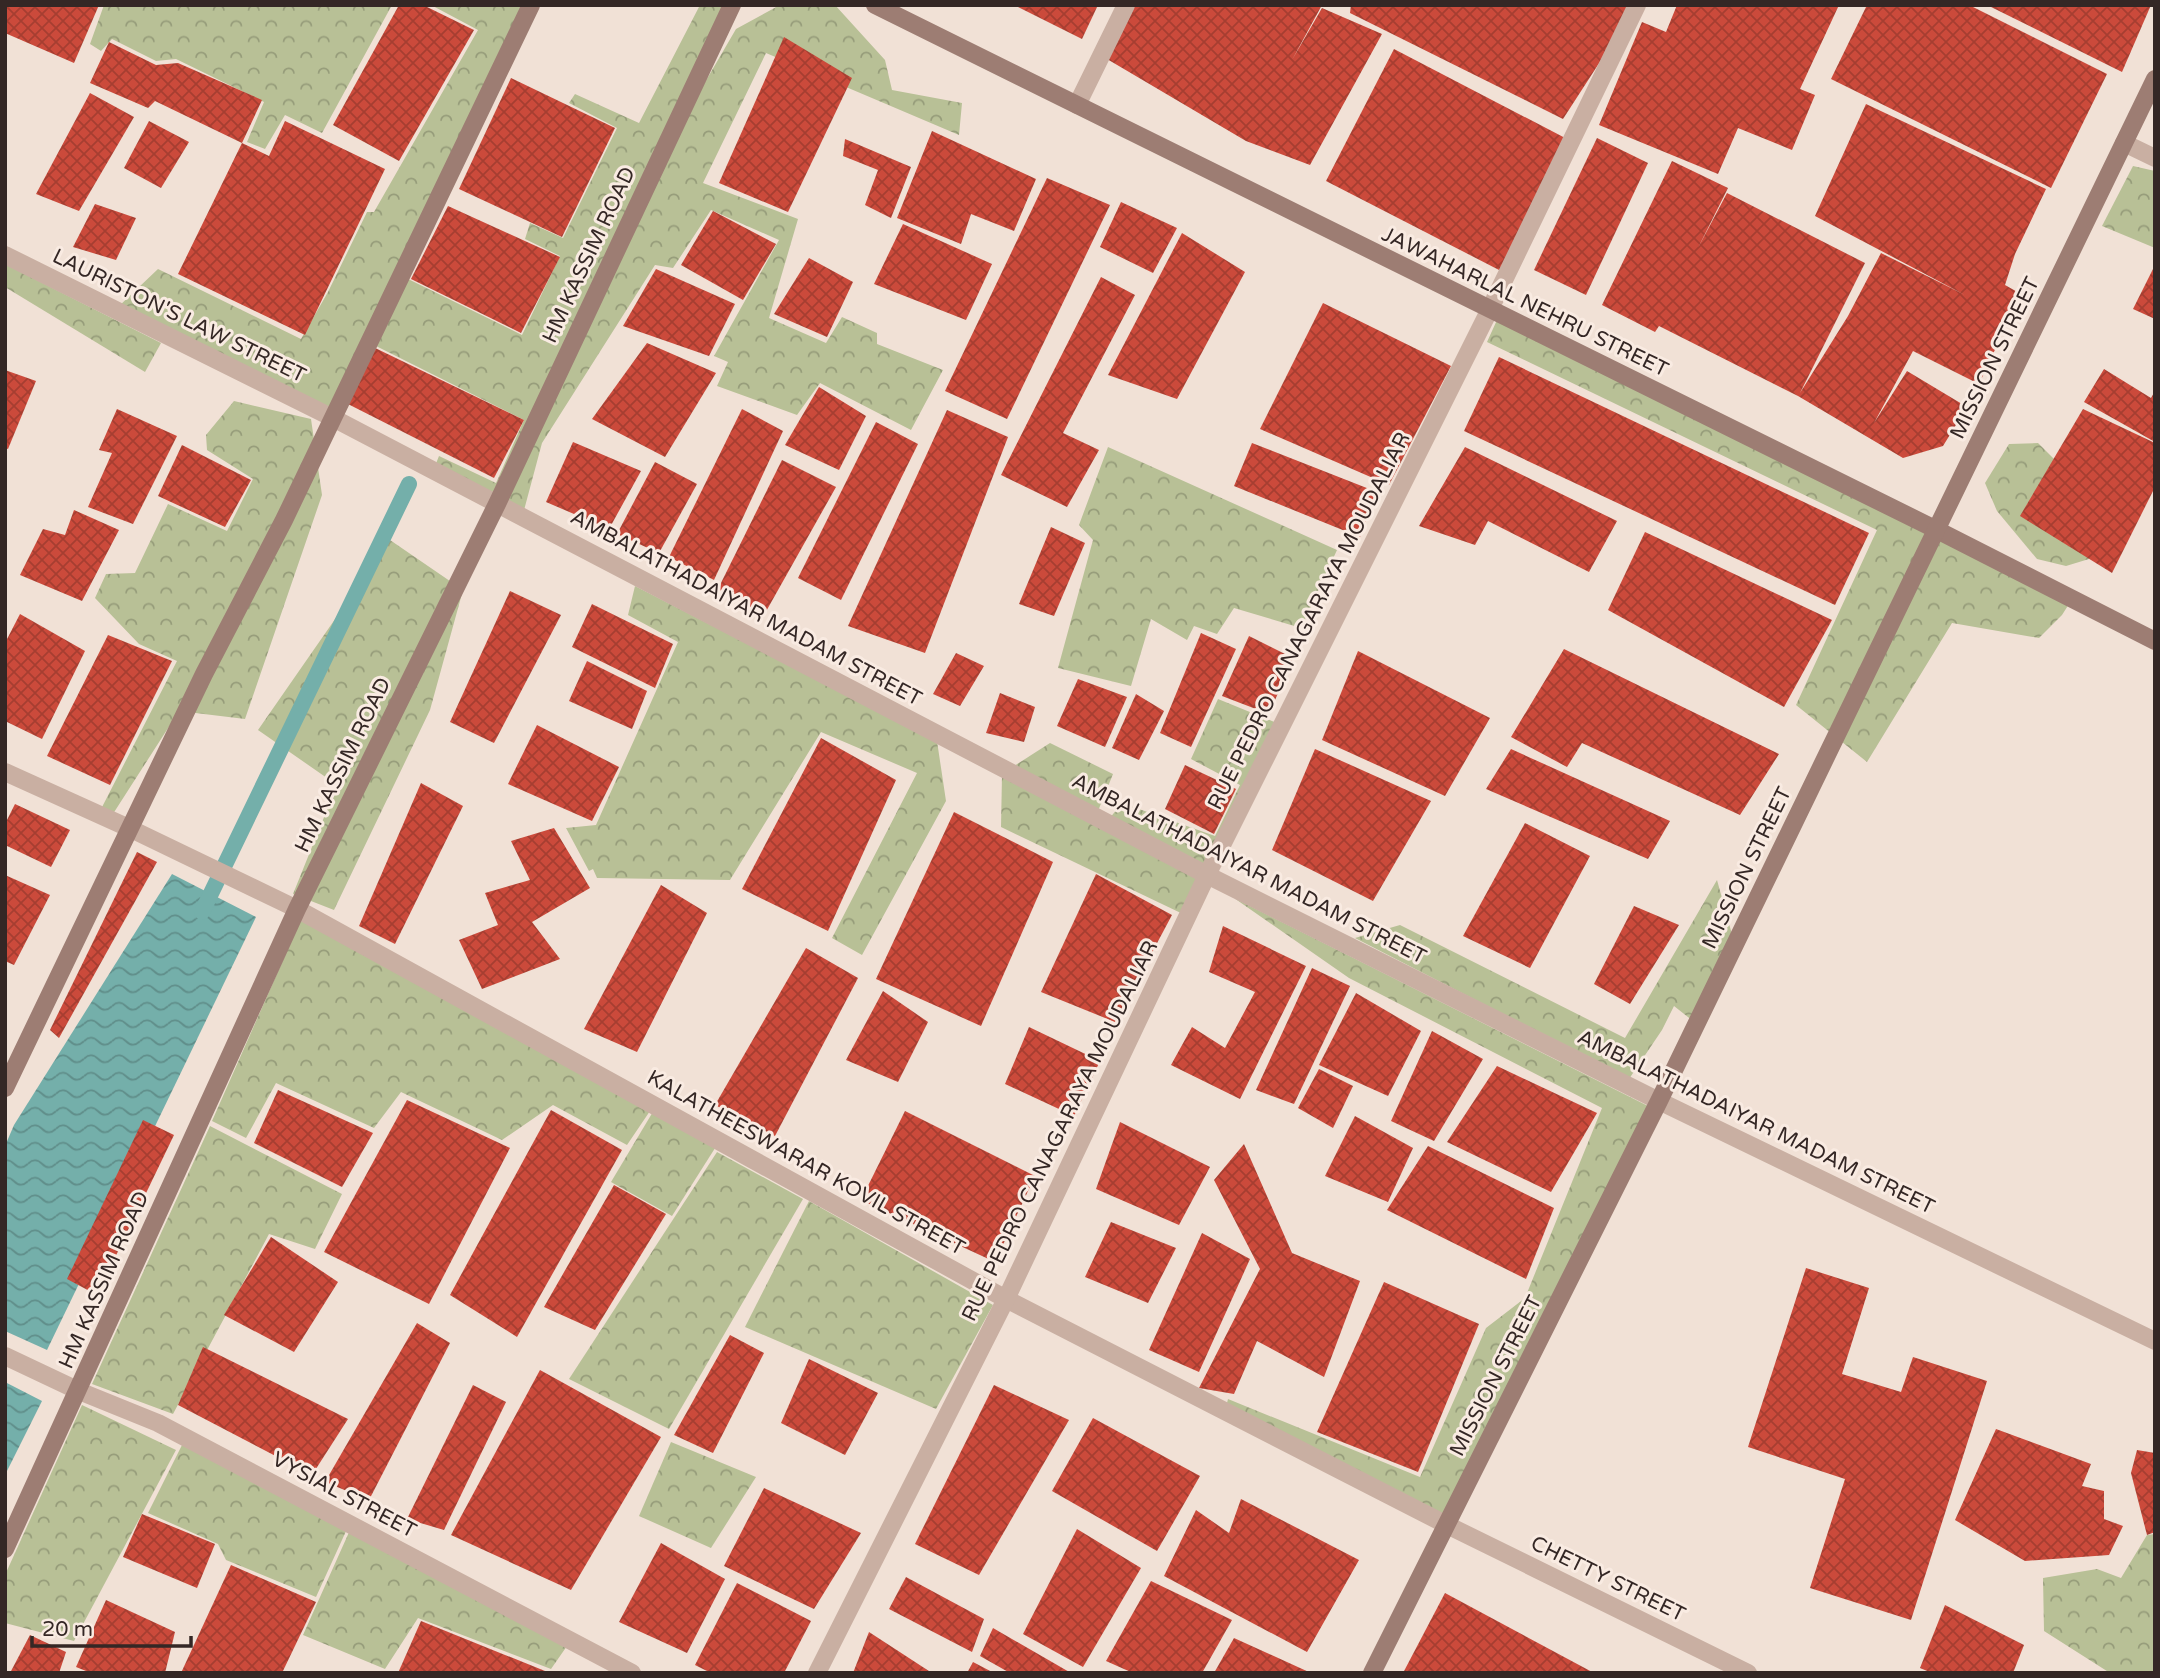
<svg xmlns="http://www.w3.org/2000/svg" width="2160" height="1678" font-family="'Varela Round',sans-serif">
<defs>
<pattern id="forest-crowns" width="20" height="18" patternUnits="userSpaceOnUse" patternTransform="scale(1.75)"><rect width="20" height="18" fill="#b8c096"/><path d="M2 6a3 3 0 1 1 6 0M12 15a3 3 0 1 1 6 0" fill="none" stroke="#969c7a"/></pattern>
<pattern id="water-waves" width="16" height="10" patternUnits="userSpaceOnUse" patternTransform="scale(1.75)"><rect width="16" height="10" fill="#74afaa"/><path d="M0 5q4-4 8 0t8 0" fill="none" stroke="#608e8a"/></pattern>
<pattern id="building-cross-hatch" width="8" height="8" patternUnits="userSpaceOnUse" patternTransform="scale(1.75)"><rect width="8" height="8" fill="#cb4a3b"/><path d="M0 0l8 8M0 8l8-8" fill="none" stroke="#a63e31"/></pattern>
</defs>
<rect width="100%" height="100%" fill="#f1e1d6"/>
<g fill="url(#forest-crowns)">
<path d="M 104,5 L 392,5 L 322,133 L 285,115 L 265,149 L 247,142 L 264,102 L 176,59 L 156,61 L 112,39 L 101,51 L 90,44 Z"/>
<path d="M 431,5 L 531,5 L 332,413 L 118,307 L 158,269 L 301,339 L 328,292 L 367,212 L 374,212 L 478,30 Z"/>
<path d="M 700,5 L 729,5 L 496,498 L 435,466 L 439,456 L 496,483 L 524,420 L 372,344 L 404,277 L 522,335 L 560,256 L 525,239 L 530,223 L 563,238 L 617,128 L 569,103 L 575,94 L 639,123 Z"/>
<path d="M 780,5 L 835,5 L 885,60 L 892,90 L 962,103 L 959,135 L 766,53 L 703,183 L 798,219 L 769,318 L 826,343 L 842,317 L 877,333 L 877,344 L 943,370 L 911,430 L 820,383 L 797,415 L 717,386 L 728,362 L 714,356 L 779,240 L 711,210 L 673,268 L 655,265 L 542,443 L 523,514 L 501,501 L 697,96 L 736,29 Z"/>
<path d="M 2133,166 L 2155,171 L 2155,248 L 2102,226 Z"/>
<path d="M 5,264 L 161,343 L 145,372 L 5,287 Z"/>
<path d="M 1497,320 L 2069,604 L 2062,615 L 2039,638 L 1952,623 L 1867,762 L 1796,705 L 1877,530 L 1487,342 Z"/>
<path d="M 234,401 L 311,419 L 322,495 L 245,719 L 179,711 L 111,817 L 100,811 L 177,661 L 139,644 L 95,598 L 106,574 L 135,573 L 168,504 L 227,531 L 253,479 L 207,450 L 206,435 Z"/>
<path d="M 2038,443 L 2084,489 L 2089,559 L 2066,566 L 2037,559 L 1997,511 L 1985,483 L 2009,444 Z"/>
<path d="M 1108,447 L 1337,550 L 1301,628 L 1234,608 L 1217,634 L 1194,626 L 1187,640 L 1151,619 L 1131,686 L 1058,668 L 1093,540 L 1079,525 Z"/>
<path d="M 390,540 L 463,590 L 430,710 L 334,910 L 293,894 L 337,785 L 258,730 Z"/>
<path d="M 635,586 L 937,741 L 946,801 L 862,955 L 832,938 L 917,773 L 821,732 L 730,880 L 597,878 L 593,869 L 589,871 L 566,828 L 596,825 L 678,642 L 628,615 Z"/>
<path d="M 1218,699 L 1277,723 L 1207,870 L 1109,819 L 1122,803 L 1215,836 L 1240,785 L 1191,759 Z"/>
<path d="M 1050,743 L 1113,774 L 1098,811 L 1011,768 Z"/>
<path d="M 1002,775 L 1203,878 L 1185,915 L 1001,827 Z"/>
<path d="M 1717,880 L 1733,938 L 1693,1021 L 1674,1006 L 1662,1030 L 1629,1079 L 1355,938 L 1400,925 L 1625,1038 Z"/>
<path d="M 1234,898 L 1648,1106 L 1444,1517 L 1226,1407 L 1228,1399 L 1420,1477 L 1486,1328 L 1525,1298 L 1602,1108 L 1349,978 Z"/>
<path d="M 302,917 L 650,1111 L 627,1145 L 553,1105 L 502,1140 L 401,1092 L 374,1128 L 276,1083 L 246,1138 L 212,1121 Z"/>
<path d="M 654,1110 L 717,1145 L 672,1216 L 611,1182 Z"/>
<path d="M 210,1126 L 342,1194 L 315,1249 L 269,1234 L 173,1414 L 92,1384 Z"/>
<path d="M 717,1152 L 803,1199 L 669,1429 L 569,1379 Z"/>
<path d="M 809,1201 L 993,1305 L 936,1409 L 745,1327 Z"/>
<path d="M 82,1405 L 176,1450 L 74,1641 L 5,1623 L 5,1575 Z"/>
<path d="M 671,1442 L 756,1477 L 711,1548 L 639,1516 Z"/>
<path d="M 183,1443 L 347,1529 L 316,1597 L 226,1560 L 218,1544 L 148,1513 Z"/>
<path d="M 350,1530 L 567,1646 L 551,1669 L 418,1618 L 385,1669 L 303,1635 Z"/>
<path d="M 2155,1534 L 2155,1673 L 2110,1673 L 2044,1631 L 2043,1578 L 2097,1569 L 2121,1578 L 2147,1535 Z"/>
</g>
<g fill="url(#water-waves)">
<path d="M 172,874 L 256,917 L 47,1350 L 5,1331 L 5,1146 L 14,1125 Z"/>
<path d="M 5,1382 L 42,1401 L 5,1475 Z"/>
</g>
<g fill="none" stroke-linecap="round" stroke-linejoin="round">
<path stroke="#74afaa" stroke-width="16" d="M 202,912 L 409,484"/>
</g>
<g fill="url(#building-cross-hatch)">
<path d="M 5,5 L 99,5 L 74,63 L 5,33 Z"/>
<path d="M 399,5 L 423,5 L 474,30 L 399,161 L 333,125 Z"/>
<path d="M 1014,5 L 1098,5 L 1082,39 Z"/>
<path d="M 1132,5 L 1322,5 L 1292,60 L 1322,8 L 1382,34 L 1310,165 L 1246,141 L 1107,59 Z"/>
<path d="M 1351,5 L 1629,5 L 1605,54 L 1563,119 L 1350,13 Z"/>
<path d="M 1677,5 L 1839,5 L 1800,89 L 1815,95 L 1792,150 L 1738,128 L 1718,174 L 1599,125 L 1642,22 L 1666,32 Z"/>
<path d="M 1867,5 L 1969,5 L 2107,74 L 2051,188 L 1831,79 Z"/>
<path d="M 1987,5 L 2151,5 L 2122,72 Z"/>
<path d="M 784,37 L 852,78 L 788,212 L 719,183 Z"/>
<path d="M 109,42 L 156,65 L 178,63 L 262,100 L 242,143 L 155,101 L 148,108 L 90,83 Z"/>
<path d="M 1394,49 L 1569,140 L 1501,271 L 1326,181 Z"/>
<path d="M 511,78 L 615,128 L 562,237 L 459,189 Z"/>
<path d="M 90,93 L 134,117 L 79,211 L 36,194 Z"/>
<path d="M 1866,104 L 2046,189 L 2015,254 L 2005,285 L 2021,294 L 1979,384 L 1913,351 L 1874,423 L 1907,371 L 1967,407 L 1943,446 L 1903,458 L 1798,396 L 1659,326 L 1655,332 L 1602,305 L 1672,161 L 1728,188 L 1698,248 L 1727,193 L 1865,263 L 1800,393 L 1848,316 L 1881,253 L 1965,295 L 1815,216 Z"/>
<path d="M 149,121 L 189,142 L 161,188 L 124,168 Z"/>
<path d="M 285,121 L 385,169 L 305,335 L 178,274 L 242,143 L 269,156 Z"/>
<path d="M 932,131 L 1036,179 L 1014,231 L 971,214 L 961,244 L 897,218 Z"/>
<path d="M 1597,138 L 1648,163 L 1586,295 L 1534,270 Z"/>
<path d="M 845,139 L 911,167 L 891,218 L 865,205 L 878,170 L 843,156 Z"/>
<path d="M 1047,178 L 1110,205 L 1007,419 L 945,391 Z"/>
<path d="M 1121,202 L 1177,228 L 1153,273 L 1100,247 Z"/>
<path d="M 95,204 L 136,218 L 116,260 L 73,247 Z"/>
<path d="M 448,206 L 560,257 L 521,333 L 411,279 Z"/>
<path d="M 713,211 L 776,244 L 743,300 L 681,265 Z"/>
<path d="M 903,224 L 992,264 L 966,320 L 874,284 Z"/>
<path d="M 1182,233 L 1245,272 L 1177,399 L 1108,375 Z"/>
<path d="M 809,258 L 853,282 L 827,337 L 774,314 Z"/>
<path d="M 2155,265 L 2155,319 L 2133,309 Z"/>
<path d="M 656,269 L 735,304 L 709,356 L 623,326 Z"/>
<path d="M 1101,277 L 1135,295 L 1063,433 L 1099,450 L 1067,507 L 1001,475 Z"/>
<path d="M 1323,303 L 1451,366 L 1389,485 L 1260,429 Z"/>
<path d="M 647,343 L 716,373 L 665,457 L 592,419 Z"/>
<path d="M 371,346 L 524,420 L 494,478 L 342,401 Z"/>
<path d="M 1499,357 L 1869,533 L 1835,605 L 1464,431 Z"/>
<path d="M 2104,369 L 2151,398 L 2155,391 L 2155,442 L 2084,402 Z"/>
<path d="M 5,370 L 36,381 L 8,449 L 5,448 Z"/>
<path d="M 819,387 L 866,416 L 839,470 L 785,445 Z"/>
<path d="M 117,409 L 177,436 L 133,524 L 88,507 L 112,453 L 99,450 Z"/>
<path d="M 742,409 L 783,431 L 714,580 L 669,557 Z"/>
<path d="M 2083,409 L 2155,443 L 2155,487 L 2112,573 L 2020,516 Z"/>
<path d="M 947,410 L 1008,437 L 925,653 L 848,626 Z"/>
<path d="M 876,422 L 918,444 L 841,600 L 798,578 Z"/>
<path d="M 573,442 L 641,471 L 609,529 L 546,502 Z"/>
<path d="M 1252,443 L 1377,492 L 1360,537 L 1234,486 Z"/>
<path d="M 182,445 L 251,480 L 225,527 L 158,496 Z"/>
<path d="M 1465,447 L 1617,521 L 1589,572 L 1488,521 L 1475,545 L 1419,526 Z"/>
<path d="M 782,460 L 836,487 L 764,615 L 718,589 Z"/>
<path d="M 655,462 L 697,484 L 659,553 L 617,534 Z"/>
<path d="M 74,510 L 119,530 L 82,601 L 20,575 L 43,529 L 65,535 Z"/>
<path d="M 1051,527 L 1085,543 L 1054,616 L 1019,604 Z"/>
<path d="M 1645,532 L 1832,620 L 1784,707 L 1608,610 Z"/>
<path d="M 510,591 L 561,615 L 494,743 L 450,722 Z"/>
<path d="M 592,604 L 673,644 L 655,688 L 572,647 Z"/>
<path d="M 20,614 L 85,651 L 42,739 L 5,721 L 5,643 Z"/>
<path d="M 1201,633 L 1236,649 L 1191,747 L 1160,733 Z"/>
<path d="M 108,635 L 172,661 L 110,785 L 47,756 Z"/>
<path d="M 1249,636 L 1293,658 L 1269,714 L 1222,696 Z"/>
<path d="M 1564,649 L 1779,754 L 1740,815 L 1582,743 L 1567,767 L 1511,737 Z"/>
<path d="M 1358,651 L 1490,718 L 1445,796 L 1322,740 Z"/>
<path d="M 956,653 L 984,666 L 960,706 L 933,694 Z"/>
<path d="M 587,661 L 647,691 L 632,729 L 569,701 Z"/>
<path d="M 1078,679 L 1127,697 L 1105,747 L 1057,726 Z"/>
<path d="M 1000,693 L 1035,707 L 1024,742 L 986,733 Z"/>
<path d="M 1136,694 L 1164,711 L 1139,760 L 1112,748 Z"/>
<path d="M 537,725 L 619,767 L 592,821 L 508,784 Z"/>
<path d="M 821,738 L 896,780 L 828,931 L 742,889 Z"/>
<path d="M 1315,749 L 1431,801 L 1373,901 L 1272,850 Z"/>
<path d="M 1511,749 L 1670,821 L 1648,859 L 1486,789 Z"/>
<path d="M 1185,765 L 1236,789 L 1214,834 L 1165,809 Z"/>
<path d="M 421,783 L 463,806 L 395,944 L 359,926 Z"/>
<path d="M 15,804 L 70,830 L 51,867 L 5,845 L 5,824 Z"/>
<path d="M 954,812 L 1053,862 L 981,1026 L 876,979 Z"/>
<path d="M 1525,823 L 1590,856 L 1530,968 L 1463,936 Z"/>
<path d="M 554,828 L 590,888 L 532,922 L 560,959 L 482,989 L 459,940 L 498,925 L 485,893 L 530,880 L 511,841 Z"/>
<path d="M 137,852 L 157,862 L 59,1038 L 50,1030 Z"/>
<path d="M 1096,874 L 1172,915 L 1115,1022 L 1041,992 Z"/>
<path d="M 5,875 L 50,895 L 14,965 L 5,961 Z"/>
<path d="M 661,885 L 707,913 L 637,1052 L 584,1029 Z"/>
<path d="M 1634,906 L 1679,925 L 1630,1004 L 1594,984 Z"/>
<path d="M 1223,926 L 1306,966 L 1240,1099 L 1171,1065 L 1192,1027 L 1225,1048 L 1255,992 L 1209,972 Z"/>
<path d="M 806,948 L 858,978 L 775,1136 L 715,1105 Z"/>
<path d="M 1312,968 L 1350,986 L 1294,1104 L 1256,1090 Z"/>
<path d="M 883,991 L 928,1022 L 898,1082 L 846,1060 Z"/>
<path d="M 1356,993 L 1421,1031 L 1388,1096 L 1319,1065 Z"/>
<path d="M 1029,1027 L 1100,1061 L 1074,1116 L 1005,1084 Z"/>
<path d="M 1432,1031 L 1483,1059 L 1434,1141 L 1391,1121 Z"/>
<path d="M 1497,1066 L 1597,1113 L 1551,1192 L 1447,1142 Z"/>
<path d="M 1319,1069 L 1353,1086 L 1333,1128 L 1298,1108 Z"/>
<path d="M 278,1090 L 373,1133 L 342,1187 L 254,1143 Z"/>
<path d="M 407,1100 L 510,1148 L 429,1304 L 324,1252 Z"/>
<path d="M 551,1110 L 622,1150 L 517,1337 L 450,1295 Z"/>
<path d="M 905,1111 L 1035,1176 L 995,1262 L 861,1200 Z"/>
<path d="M 1355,1116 L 1413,1148 L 1388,1202 L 1325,1176 Z"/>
<path d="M 143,1120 L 174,1135 L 97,1295 L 67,1279 Z"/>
<path d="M 1120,1122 L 1210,1167 L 1179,1225 L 1096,1189 Z"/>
<path d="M 1244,1144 L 1292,1253 L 1360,1281 L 1324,1377 L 1257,1341 L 1234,1394 L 1199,1388 L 1260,1269 L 1214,1180 Z"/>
<path d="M 1428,1146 L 1554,1208 L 1526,1279 L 1387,1210 Z"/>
<path d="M 614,1185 L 666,1214 L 595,1330 L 544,1307 Z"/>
<path d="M 1111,1222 L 1176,1248 L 1148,1303 L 1085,1277 Z"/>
<path d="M 1202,1233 L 1250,1259 L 1199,1372 L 1149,1350 Z"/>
<path d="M 271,1237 L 338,1282 L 294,1352 L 224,1315 Z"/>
<path d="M 1806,1268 L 1869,1288 L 1842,1374 L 1901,1392 L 1913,1357 L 1987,1381 L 1911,1620 L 1810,1588 L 1845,1479 L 1748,1447 Z"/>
<path d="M 1384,1282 L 1479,1324 L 1418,1472 L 1317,1432 Z"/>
<path d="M 417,1323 L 450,1343 L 369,1500 L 325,1482 Z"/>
<path d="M 730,1335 L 764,1353 L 713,1453 L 674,1435 Z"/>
<path d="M 203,1347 L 348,1419 L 312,1475 L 178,1405 Z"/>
<path d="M 809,1359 L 878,1393 L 845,1455 L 781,1423 Z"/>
<path d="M 540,1370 L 661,1437 L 571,1590 L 451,1535 Z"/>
<path d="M 473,1385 L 506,1402 L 444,1530 L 407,1519 Z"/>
<path d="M 994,1385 L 1069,1420 L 979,1575 L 915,1544 Z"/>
<path d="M 1093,1418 L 1200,1476 L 1157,1551 L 1052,1491 Z"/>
<path d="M 1996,1429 L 2091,1464 L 2082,1486 L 2104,1491 L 2104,1519 L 2123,1526 L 2109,1555 L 2025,1561 L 1955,1520 Z"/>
<path d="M 2137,1450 L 2155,1453 L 2155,1532 L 2147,1535 L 2131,1473 Z"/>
<path d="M 764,1488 L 861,1533 L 814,1609 L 724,1566 Z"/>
<path d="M 1241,1499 L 1359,1560 L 1307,1652 L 1164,1576 L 1196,1510 L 1229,1533 Z"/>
<path d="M 142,1514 L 215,1544 L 197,1588 L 123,1557 Z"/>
<path d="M 1077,1529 L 1141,1568 L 1083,1667 L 1023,1634 Z"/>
<path d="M 661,1543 L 725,1579 L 687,1653 L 619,1622 Z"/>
<path d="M 231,1565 L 316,1602 L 282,1673 L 181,1673 Z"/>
<path d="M 906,1577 L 984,1619 L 972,1652 L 889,1609 Z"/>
<path d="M 1151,1581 L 1232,1620 L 1202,1673 L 1133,1673 L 1106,1661 Z"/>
<path d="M 737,1583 L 811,1621 L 784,1673 L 711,1673 L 695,1665 Z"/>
<path d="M 1445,1593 L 1594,1673 L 1403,1673 Z"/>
<path d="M 106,1600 L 175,1632 L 165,1673 L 91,1673 L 76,1667 Z"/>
<path d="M 1945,1605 L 2024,1645 L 2013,1673 L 1932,1673 L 1920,1668 Z"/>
<path d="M 421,1621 L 550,1673 L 398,1673 Z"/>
<path d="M 993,1628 L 1071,1673 L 1010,1673 L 980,1656 Z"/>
<path d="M 869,1632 L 932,1673 L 853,1673 Z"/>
<path d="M 30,1635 L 66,1652 L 59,1673 L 10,1673 Z"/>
<path d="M 1234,1638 L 1311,1673 L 1214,1673 Z"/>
<path d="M 973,1662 L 994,1673 L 967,1673 Z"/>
</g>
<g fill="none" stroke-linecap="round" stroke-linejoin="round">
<g stroke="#c9afa2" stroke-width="18">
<path d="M 1077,105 L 1126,5"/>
<path d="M 2124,143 L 2155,158"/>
<path d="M 5,255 L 333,418 L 1207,875 L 1659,1101 L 2155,1341"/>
<path d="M 5,772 L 131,829 L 297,909 L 1006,1299 L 1447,1525 L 1748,1673"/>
<path d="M 5,1356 L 79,1391 L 158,1423 L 632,1673"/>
<path d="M 817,1673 L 1006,1299 L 1207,875 L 1489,311 L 1637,5"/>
</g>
<g stroke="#9d7d73" stroke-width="18">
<path d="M 875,5 L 1937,530 L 2155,641"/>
<path d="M 5,1088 L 204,674 L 284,520 L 531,5"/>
<path d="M 5,1549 L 297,909 L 497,504 L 732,5"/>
<path d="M 1372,1673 L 1659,1101 L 2155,79"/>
</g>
</g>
<g text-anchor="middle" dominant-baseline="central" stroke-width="6" stroke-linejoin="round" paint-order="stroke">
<g font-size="21" fill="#342725" stroke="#f9ebe2">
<text transform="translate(589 255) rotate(-65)">HM KASSIM ROAD</text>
<text transform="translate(1525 302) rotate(26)">JAWAHARLAL NEHRU STREET</text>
<text transform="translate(179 316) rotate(26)">LAURISTON'S LAW STREET</text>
<text transform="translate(1995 358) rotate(-64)">MISSION STREET</text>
<text transform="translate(746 608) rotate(28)">AMBALATHADAIYAR MADAM STREET</text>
<text transform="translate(1309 621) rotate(-63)">RUE PEDRO CANAGARAYA MOUDALIAR</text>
<text transform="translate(343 765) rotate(-64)">HM KASSIM ROAD</text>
<text transform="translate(1747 868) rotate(-64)">MISSION STREET</text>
<text transform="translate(1249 869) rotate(27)">AMBALATHADAIYAR MADAM STREET</text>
<text transform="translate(1756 1122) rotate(26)">AMBALATHADAIYAR MADAM STREET</text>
<text transform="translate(1060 1131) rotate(-64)">RUE PEDRO CANAGARAYA MOUDALIAR</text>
<text transform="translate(806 1163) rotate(29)">KALATHEESWARAR KOVIL STREET</text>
<text transform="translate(104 1280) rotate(-66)">HM KASSIM ROAD</text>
<text transform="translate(1496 1376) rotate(-63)">MISSION STREET</text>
<text transform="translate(344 1495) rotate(28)">VYSIAL STREET</text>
<text transform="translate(1608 1579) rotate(26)">CHETTY STREET</text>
</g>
</g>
<rect width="2160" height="1678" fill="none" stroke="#342725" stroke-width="14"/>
<path d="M32 1636v10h159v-10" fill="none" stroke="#342725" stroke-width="3.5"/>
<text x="42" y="1636" font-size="21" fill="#342725" stroke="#f9ebe2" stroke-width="5" paint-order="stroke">20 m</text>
</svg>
